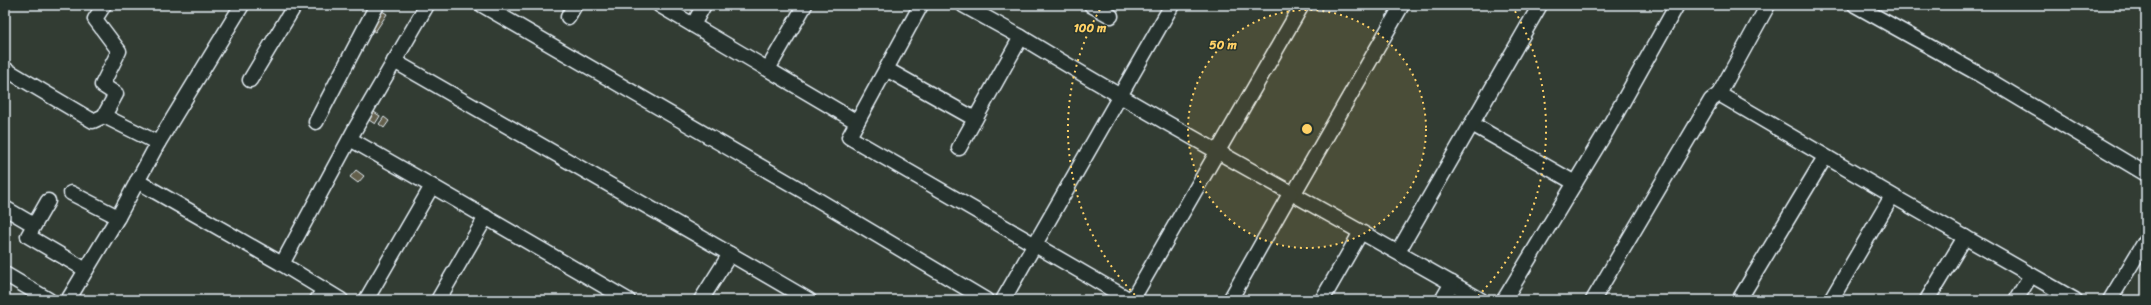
<svg xmlns="http://www.w3.org/2000/svg" width="2151" height="305" font-family="Sriracha,sans-serif">
<rect width="100%" height="100%" fill="#323c33"/>
<filter id="ink" filterUnits="userSpaceOnUse"><feTurbulence type="fractalNoise" baseFrequency=".025" numOctaves="2"/><feDisplacementMap in="SourceGraphic" scale="8" xChannelSelector="R" yChannelSelector="G"/><feConvolveMatrix kernelMatrix="1 2 1 2 8 2 1 2 1" color-interpolation-filters="sRGB"/></filter>
<g filter="url(#ink)">
<g fill="#635f4c" stroke="#e8f1f8">
<path d="M 379,9 L 387,14 L 375,32 L 367,27 Z"/>
<path d="M 371,110 L 380,116 L 375,124 L 366,118 Z"/>
<path d="M 384,117 L 389,121 L 384,128 L 379,124 Z"/>
<path d="M 356,170 L 364,176 L 358,183 L 350,177 Z"/>
</g>
<g fill="none" stroke-linecap="round" stroke-linejoin="round">
<g stroke="#e8f1f8" stroke-width="17">
<g id="street">
<path d="M 482,5 L 803,191 L 986,300"/>
<path d="M 659,5 L 857,122"/>
<path d="M 921,5 L 849,137 L 1130,300"/>
<path d="M 1091,5 L 1111,16"/>
<path d="M 1855,5 L 1977,73 L 2146,174"/>
<path d="M 568,17 L 575,5"/>
<path d="M 693,25 L 704,5"/>
<path d="M 1021,37 C 1172,129 1328,212 1481,300"/>
<path d="M 394,61 L 730,254 L 701,300"/>
<path d="M 5,69 L 93,121 L 104,116"/>
<path d="M 768,69 L 805,5"/>
<path d="M 886,69 L 975,119"/>
<path d="M 250,80 L 295,5"/>
<path d="M 1719,94 L 1768,5"/>
<path d="M 316,122 L 377,5"/>
<path d="M 1472,124 L 1575,183"/>
<path d="M 350,139 L 432,186 L 366,300"/>
<path d="M 158,143 L 242,5"/>
<path d="M 959,148 L 1021,37 L 963,5"/>
<path d="M 137,181 L 282,264 L 355,129 L 427,5"/>
<path d="M 432,186 L 628,300"/>
<path d="M 71,193 L 118,217"/>
<path d="M 1294,193 L 1402,5"/>
<path d="M 48,201 L 28,236 L 86,270"/>
<path d="M 5,208 L 34,225"/>
<path d="M 1398,252 L 1540,5"/>
<path d="M 730,254 L 809,300"/>
<path d="M 282,264 L 341,300"/>
<path d="M 5,274 L 49,300"/>
<path d="M 68,300 L 118,217 L 158,143 L 104,116 L 116,94 L 102,85 L 119,51 L 95,19 L 104,5"/>
<path d="M 317,300 L 324,290"/>
<path d="M 438,300 L 486,217"/>
<path d="M 1003,300 L 1172,5"/>
<path d="M 1132,300 L 1302,5"/>
<path d="M 1230,300 L 1291,192"/>
<path d="M 1322,300 L 1361,232"/>
<path d="M 1442,300 L 1452,283"/>
<path d="M 1504,300 L 1607,130 L 1677,5"/>
<path d="M 1593,300 L 1711,100 L 1719,94 L 1898,199 L 2075,300"/>
<path d="M 1739,300 L 1825,157"/>
<path d="M 1831,300 L 1892,196"/>
<path d="M 1927,300 L 1965,237"/>
<path d="M 2016,300 L 2031,275"/>
<path d="M 2110,300 L 2146,240"/>
</g>
</g>
<use href="#street" stroke="#26332d" stroke-width="14"/>
</g>
</g>
<circle cx="1307" cy="129" r="119" fill="#ffd166" fill-opacity=".12"/>
<g fill="none" stroke="#ffd166" stroke-width="2" stroke-dasharray="2 4">
<circle cx="1307" cy="129" r="119"/>
<path d="M1139 299A239 239 0 0 1 1102 6M1512 6A239 239 0 0 1 1475 299"/>
</g>
<circle cx="1307" cy="129" r="6" fill="#ffd166" stroke="#26332d" stroke-width="2"/>
<g font-size="12" text-anchor="middle" font-weight="bold" fill="#ffd166" stroke="#26332d" stroke-width="3" stroke-linejoin="round" paint-order="stroke">
<text x="1090" y="32">100 m</text>
<text x="1223" y="49">50 m</text>
</g>
<rect width="2151" height="305" fill="none" stroke="#26332d" stroke-width="20"/>
<rect x="10" y="10" width="2131" height="285" fill="none" stroke="#e8f1f8" stroke-width="1.5" filter="url(#ink)"/>
</svg>
